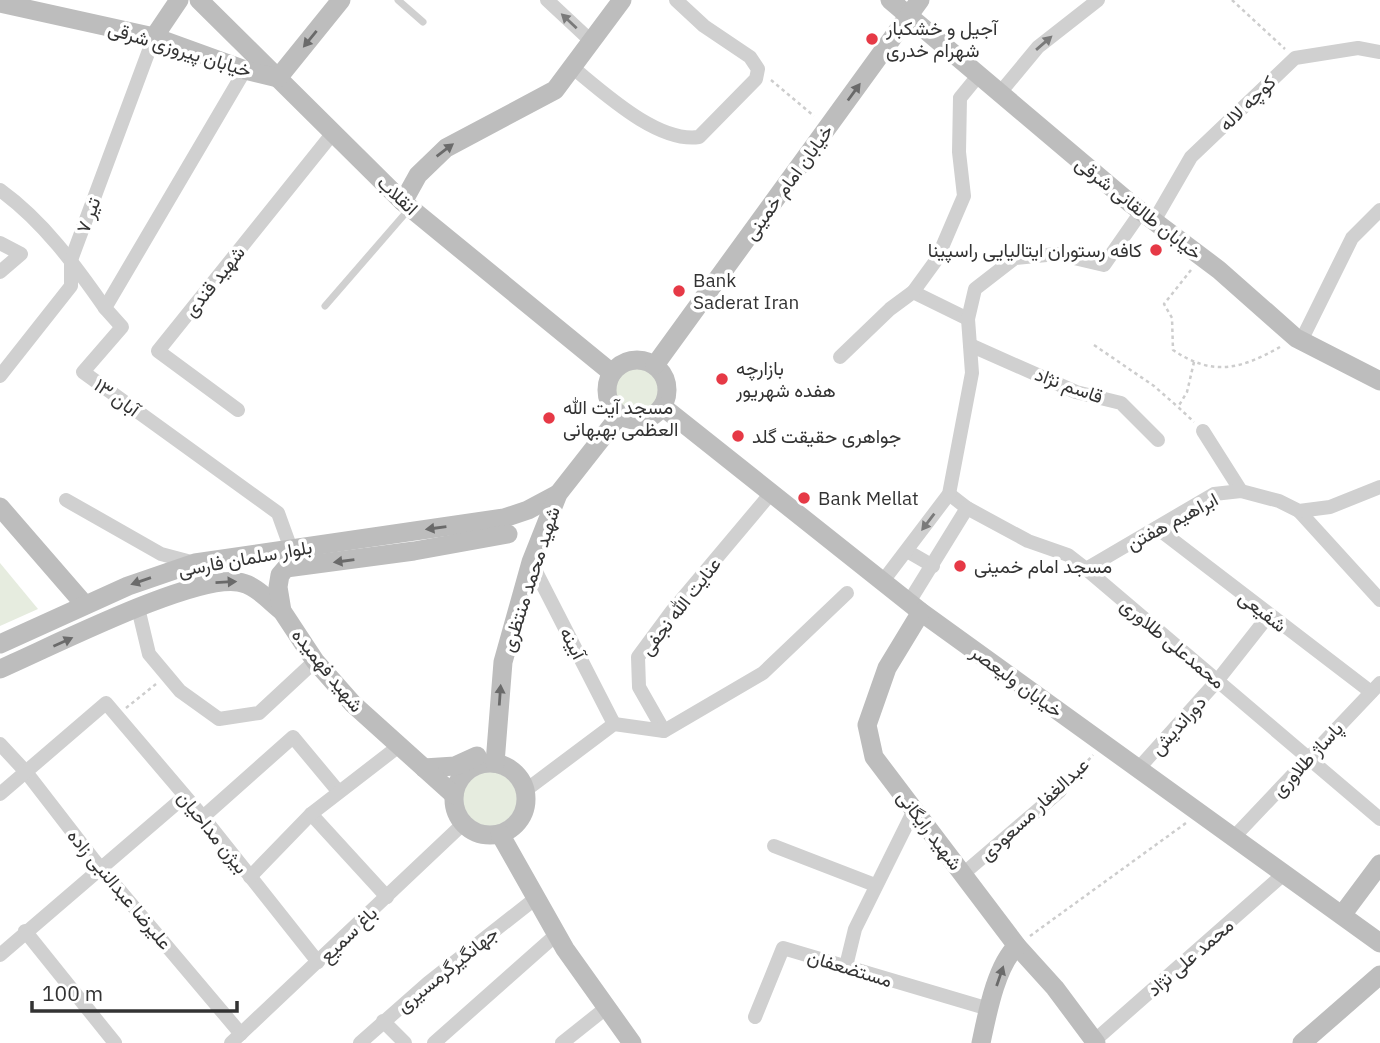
<svg xmlns="http://www.w3.org/2000/svg" width="1380" height="1043" font-family="'IBM Plex Sans',Vazirmatn,sans-serif">
<rect width="100%" height="100%" fill="#fff"/>
<g fill="#e6ecdf">
<circle cx="638" cy="391" r="26"/>
<path d="M 0,563 L 38,609 L 0,626 Z"/>
<circle cx="490" cy="799" r="27"/>
</g>
<g fill="none" stroke-linecap="round" stroke-linejoin="round">
<g stroke="#cdcdcd" stroke-width="2.5" stroke-dasharray="3.5 3.5" stroke-linecap="butt">
<path d="M 1232,0 L 1285,49"/>
<path d="M 771,80 L 814,116"/>
<path d="M 1191,270 L 1164,304 L 1172,318 L 1173,350 C 1213,377 1241,369 1280,347"/>
<path d="M 1094,345 L 1154,386 L 1178,407"/>
<path d="M 1194,362 L 1187,392 L 1178,407 L 1194,422"/>
<path d="M 126,708 L 156,684"/>
<path d="M 1069,781 L 1093,755"/>
<path d="M 1030,936 L 1186,823"/>
</g>
<g stroke="#d0d0d0" stroke-width="7">
<path d="M 398,0 L 423,22"/>
<path d="M 325,306 L 410,208"/>
</g>
<g stroke="#d0d0d0" stroke-width="14">
<path d="M 547,0 L 591,41"/>
<path d="M 572,67 C 603,92 657,143 699,137 L 756,79 L 758,69 L 750,57 L 704,26 L 676,0"/>
<path d="M 245,70 L 105,308 L 122,327 L 83,372 L 278,513 L 291,549"/>
<path d="M 999,94 L 1038,47 L 1098,0"/>
<path d="M 0,190 C 43,221 75,265 105,308"/>
<path d="M 1154,221 L 1191,157 L 1295,58 L 1358,48 L 1380,52"/>
<path d="M 0,243 L 21,254 L 0,272"/>
<path d="M 968,319 L 913,292 L 937,259 L 964,196 L 959,152 L 960,98 L 978,76"/>
<path d="M 1301,341 L 1352,238 L 1380,210"/>
<path d="M 970,345 L 1076,392 L 1121,403 L 1158,440"/>
<path d="M 840,357 L 890,309 L 913,292"/>
<path d="M 0,376 L 71,286 L 71,260 L 154,37"/>
<path d="M 238,410 L 158,351 L 333,133"/>
<path d="M 1203,431 L 1241,491"/>
<path d="M 949,494 L 967,508 L 1028,541 L 1068,555 L 1086,569 L 1380,819"/>
<path d="M 66,500 L 161,554 L 195,563"/>
<path d="M 1299,511 L 1380,600"/>
<path d="M 1157,528 L 1371,692"/>
<path d="M 907,551 L 933,566"/>
<path d="M 531,562 L 614,724"/>
<path d="M 1086,569 L 1214,494 L 1241,491 L 1279,501 L 1299,511 L 1330,507 L 1380,487"/>
<path d="M 883,581 L 949,494 L 972,373 L 968,319 L 975,289 L 1015,258 L 1057,254 L 1104,265 L 1141,212"/>
<path d="M 909,602 L 967,508"/>
<path d="M 138,608 L 149,654 L 180,691 L 219,719 L 259,713 L 315,661"/>
<path d="M 664,731 L 639,687 L 638,657 L 672,611 L 772,492"/>
<path d="M 0,744 L 26,772 L 94,860 L 241,1034"/>
<path d="M 1139,768 L 1217,681 L 1269,615"/>
<path d="M 526,790 L 614,724 L 664,731 L 763,673 L 847,593"/>
<path d="M 0,794 L 106,703 L 203,817 L 318,962"/>
<path d="M 311,814 L 387,897"/>
<path d="M 203,817 L 293,737 L 338,791"/>
<path d="M 1234,837 L 1380,683"/>
<path d="M 774,846 L 875,885"/>
<path d="M 963,874 L 1060,791"/>
<path d="M 250,877 L 311,814 L 399,746"/>
<path d="M 25,931 L 115,1043"/>
<path d="M 0,955 L 184,797"/>
<path d="M 846,966 L 855,929 L 914,810"/>
<path d="M 755,1017 L 783,948 L 989,1009"/>
<path d="M 383,1021 L 405,1043"/>
<path d="M 1094,1041 L 1285,873"/>
<path d="M 231,1043 L 464,823"/>
<path d="M 360,1043 L 428,983 L 536,898"/>
<path d="M 434,1043 L 557,934"/>
<path d="M 562,1043 L 606,1008"/>
</g>
<g stroke="#bdbdbd" stroke-width="19">
<path d="M 199,0 L 403,202 L 612,373"/>
<path d="M 890,0 L 1130,203 L 1219,270 L 1296,338 L 1380,381"/>
<path d="M 0,3 L 154,37 L 245,70 L 278,78 L 341,0"/>
<path d="M 154,37 L 179,0"/>
<path d="M 403,202 L 418,175 L 446,148 L 555,90 L 622,0"/>
<circle cx="637" cy="390" r="30"/>
<path d="M 655,365 L 920,0"/>
<path d="M 663,407 L 921,612 L 1380,943"/>
<path d="M 0,507 L 85,605"/>
<path d="M 921,612 L 887,668 L 867,725 L 874,757 L 1017,946 L 1055,988 L 1096,1043"/>
<path d="M 0,644 L 128,586 L 195,563 L 504,518 L 528,510 L 558,494"/>
<path d="M 0,669 C 49,648 191,575 238,582 C 255,584 269,601 282,611"/>
<circle cx="490" cy="799" r="36"/>
<path d="M 495,763 L 503,662 L 531,562 L 558,494 L 620,415"/>
<path d="M 424,768 L 455,766 L 477,756"/>
<path d="M 454,795 L 353,704 L 315,661 L 282,611 L 278,587 L 280,575 L 286,568 L 414,551 L 508,534"/>
<path d="M 500,834 L 565,949 L 632,1043"/>
<path d="M 1342,915 L 1380,864"/>
<path d="M 981,1043 C 987,1015 996,965 1017,946"/>
<path d="M 1302,1043 L 1380,975"/>
</g>
</g>
<defs><path id="oneway-solid" d="M-6-.8H1V-3.2L6.5 0L1 3.2V.8H-6Z" transform="scale(1.75)"/></defs>
<g fill="#7a7a7a">
<use href="#oneway-solid" transform="translate(569 21) rotate(-137)"/>
<use href="#oneway-solid" transform="translate(1044 43) rotate(-41)"/>
<use href="#oneway-solid" transform="translate(928 522) rotate(127)"/>
</g>
<g fill="#6a6a6a">
<use href="#oneway-solid" transform="translate(310 39) rotate(129)"/>
<use href="#oneway-solid" transform="translate(854 92) rotate(-54)"/>
<use href="#oneway-solid" transform="translate(445 150) rotate(-37)"/>
<use href="#oneway-solid" transform="translate(436 528) rotate(172)"/>
<use href="#oneway-solid" transform="translate(344 561) rotate(172)"/>
<use href="#oneway-solid" transform="translate(141 581) rotate(161)"/>
<use href="#oneway-solid" transform="translate(226 582) rotate(-3)"/>
<use href="#oneway-solid" transform="translate(63 642) rotate(-24)"/>
<use href="#oneway-solid" transform="translate(500 695) rotate(-86)"/>
<use href="#oneway-solid" transform="translate(1000 976) rotate(-71)"/>
</g>
<g fill="#e63946" stroke="#fff" stroke-width="2.5">
<circle cx="872" cy="39" r="7"/>
<circle cx="1156" cy="250" r="7"/>
<circle cx="679" cy="291" r="7"/>
<circle cx="722" cy="379" r="7"/>
<circle cx="549" cy="418" r="7"/>
<circle cx="738" cy="436" r="7"/>
<circle cx="804" cy="498" r="7"/>
<circle cx="960" cy="566" r="7"/>
</g>
<g text-anchor="middle" dominant-baseline="central" stroke-width="7" stroke-linejoin="round" paint-order="stroke">
<g font-size="19" fill="#333" stroke="#fff" text-anchor="start">
<text x="886" y="28">آجیل و خشکبار<tspan x="886" dy="22">شهرام خدری</tspan></text>
<text x="1142" y="250" text-anchor="end">کافه رستوران ایتالیایی راسپینا</text>
<text x="693" y="280">Bank<tspan x="693" dy="22">Saderat Iran</tspan></text>
<text x="736" y="368">بازارچه<tspan x="736" dy="22">هفده شهریور</tspan></text>
<text x="563" y="407">مسجد آیت الله<tspan x="563" dy="22">العظمی بهبهانی</tspan></text>
<text x="752" y="436">جواهری حقیقت گلد</text>
<text x="818" y="498">Bank Mellat</text>
<text x="974" y="566">مسجد امام خمینی</text>
</g>
<g font-size="19" fill="#333" stroke="#fff">
<text transform="translate(180 49) rotate(17)">خیابان پیروزی شرقی</text>
<text transform="translate(1247 103) rotate(-44)">کوچه لاله</text>
<text transform="translate(788 182) rotate(-54)">خیابان امام خمینی</text>
<text transform="translate(398 195) rotate(43)">انقلاب</text>
<text transform="translate(1139 208) rotate(38)">خیابان طالقانی شرقی</text>
<text transform="translate(88 215) rotate(-70)">۷ تیر</text>
<text transform="translate(214 281) rotate(-51)">شهید قندی</text>
<text transform="translate(1069 385) rotate(20)">قاسم نژاد</text>
<text transform="translate(117 397) rotate(36)">۱۳ آبان</text>
<text transform="translate(1172 521) rotate(-28)">ابراهیم هفتن</text>
<text transform="translate(245 558) rotate(-10)">بلوار سلمان فارسی</text>
<text transform="translate(530 579) rotate(-72)">شهید محمد منتظری</text>
<text transform="translate(680 606) rotate(-52)">عنایت الله نجفی</text>
<text transform="translate(1263 611) rotate(38)">شفیعی</text>
<text transform="translate(573 643) rotate(63)">آبینه</text>
<text transform="translate(1173 643) rotate(40)">محمدعلی طلاوری</text>
<text transform="translate(328 670) rotate(51)">شهید فهمیده</text>
<text transform="translate(1017 681) rotate(36)">خیابان ولیعصر</text>
<text transform="translate(1178 725) rotate(-48)">دوراندیش</text>
<text transform="translate(1307 759) rotate(-47)">پاساژ طلاوری</text>
<text transform="translate(1034 809) rotate(-43)">عبدالغفار مسعودی</text>
<text transform="translate(930 830) rotate(53)">شهید رایگانی</text>
<text transform="translate(213 832) rotate(51)">بیژن مداحیان</text>
<text transform="translate(120 889) rotate(50)">علیرضا عبدالنبی زاده</text>
<text transform="translate(348 934) rotate(-44)">باغ سمیع</text>
<text transform="translate(1190 957) rotate(-41)">محمد علی نژاد</text>
<text transform="translate(850 968) rotate(17)">مستضعفان</text>
<text transform="translate(447 969) rotate(-39)">جهانگیرگرمسیری</text>
</g>
</g>
<path d="M32 1001v10h205v-10" fill="none" stroke="#333333" stroke-width="3.5"/>
<text x="42" y="1001" font-size="21" fill="#333333" stroke="#ffffff" stroke-width="5" paint-order="stroke">100 m</text>
</svg>
